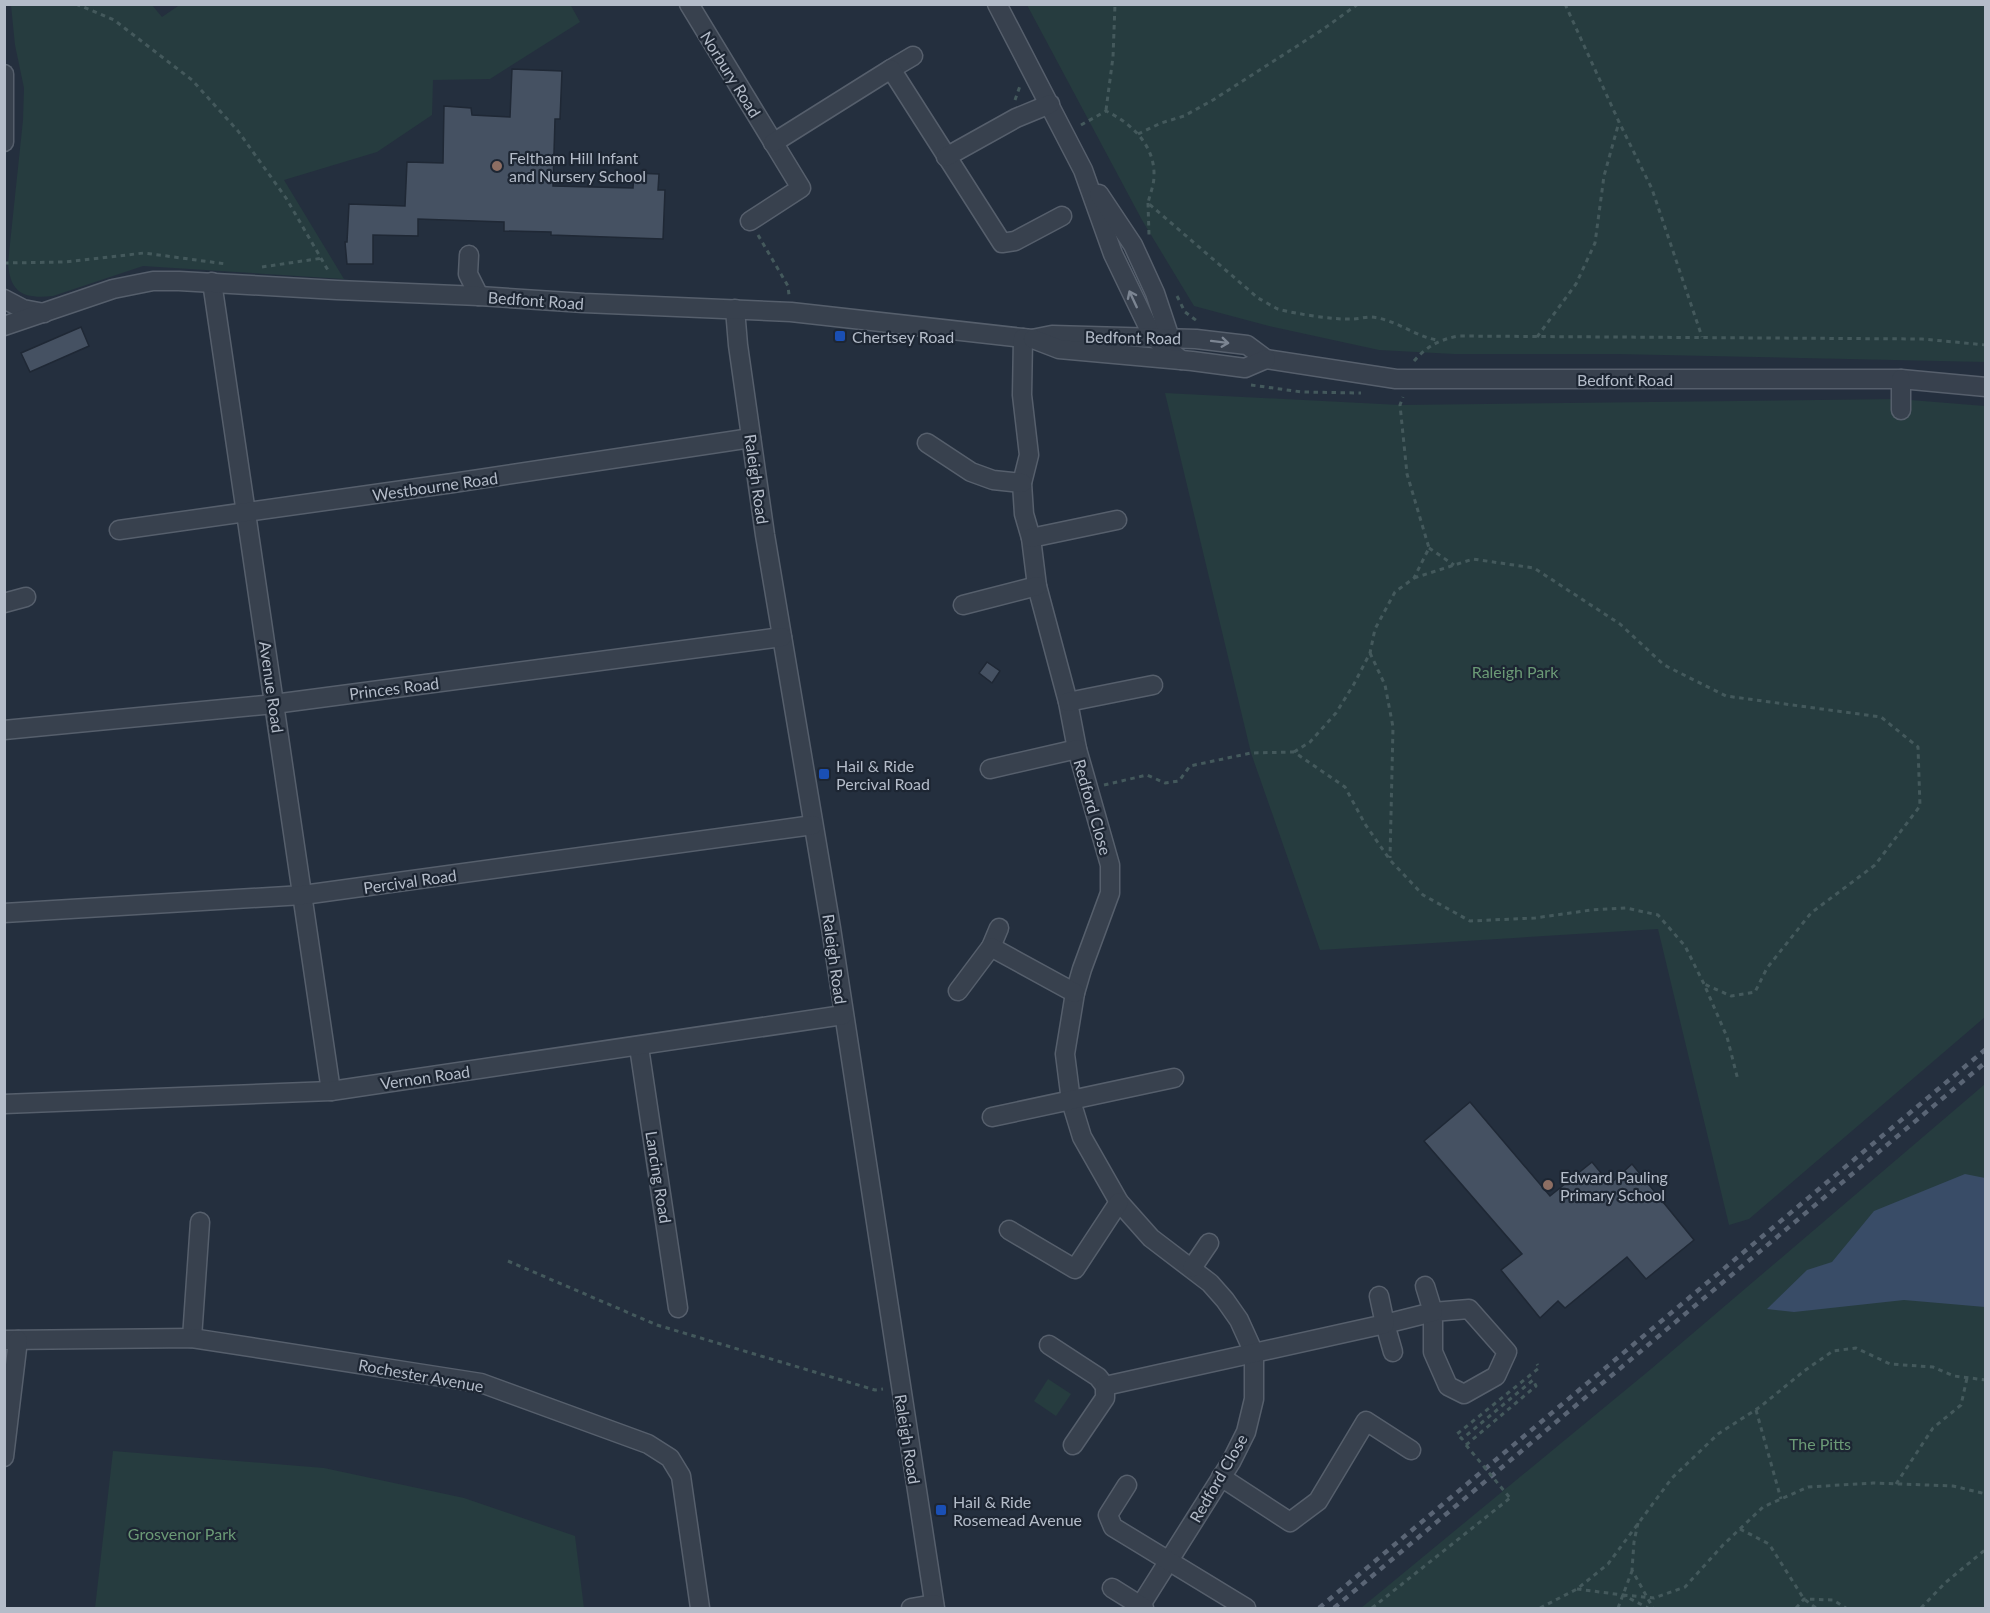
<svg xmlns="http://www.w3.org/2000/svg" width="1990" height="1613" font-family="Lato,sans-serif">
<rect width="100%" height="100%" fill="#242f3e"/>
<g fill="#263c3f">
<path d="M 181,4 L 570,4 L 580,22 L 490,79 L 433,80 L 432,115 L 377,152 L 284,180 L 344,279 L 143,266 L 53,296 C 25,299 10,294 8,263 L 23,120 L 24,88 L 15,45 L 11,5 L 152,5 L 162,17 Z"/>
<path d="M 1027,5 L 1985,5 L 1985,362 L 1616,354 L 1454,354 L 1379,350 L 1269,326 L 1194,306 L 1142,220 Z"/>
<path d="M 1165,393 L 1400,405 L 1898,399 L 1985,406 L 1985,1017 L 1749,1219 L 1729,1225 L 1658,929 L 1320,950 L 1251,753 Z"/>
<path d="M 1985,1084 L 1985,1608 L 1361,1608 L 1651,1369 Z"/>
<path d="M 1048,1379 L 1071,1394 L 1056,1416 L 1034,1401 Z"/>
<path d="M 113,1451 L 324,1468 L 464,1498 L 575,1536 L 584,1608 L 95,1608 Z"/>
</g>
<path fill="#394c67" d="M 1965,1174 L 1985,1178 L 1985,1307 L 1904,1300 L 1794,1312 L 1767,1309 L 1807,1270 L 1832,1262 L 1874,1211 Z"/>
<g fill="#455162" stroke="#1f2835" stroke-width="1.5">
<path d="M 512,69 L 562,71 L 560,119 L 555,119 L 553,186 L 633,188 L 634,173 L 659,174 L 658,190 L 665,190 L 663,239 L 551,235 L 551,232 L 504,231 L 504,222 L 418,219 L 418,236 L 373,235 L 373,264 L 347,264 L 345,242 L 347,242 L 349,204 L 405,206 L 407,162 L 443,163 L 444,106 L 471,108 L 472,115 L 510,117 Z"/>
<path d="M 81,327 L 89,346 L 30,372 L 21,353 Z"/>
<path d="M 987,662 L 1000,671 L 992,683 L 979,673 Z"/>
<path d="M 1470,1102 L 1550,1196 L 1592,1162 L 1610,1184 L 1632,1164 L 1694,1240 L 1646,1279 L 1627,1257 L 1565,1308 L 1558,1301 L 1540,1318 L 1501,1270 L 1522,1254 L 1424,1141 Z"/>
</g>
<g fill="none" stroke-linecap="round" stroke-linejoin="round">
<g stroke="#565f6c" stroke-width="21">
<g id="minor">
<path d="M 689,4 L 801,188 L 750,221"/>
<path d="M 997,4 L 1083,170 L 1113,254 L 1153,337 L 1181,360"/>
<path d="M 891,69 L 913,56"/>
<path d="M 4,74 L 4,142"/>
<path d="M 773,143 L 891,69 L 1002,243 L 1015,241 L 1062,216"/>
<path d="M 946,157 L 1016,118 L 1050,104"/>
<path d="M 1099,194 L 1133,245 L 1155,293 L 1170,338"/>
<path d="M 469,255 L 468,274 L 479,296"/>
<path d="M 212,282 L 331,1091"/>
<path d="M 4,299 L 23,309 L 44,313"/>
<path d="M 735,309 L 738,345 L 765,535 L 831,928 L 935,1608"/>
<path d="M 4,326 L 113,289 L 153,281 L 179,281 L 337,290 L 479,296 L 584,303 L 791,312 L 1032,339 L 1052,335 L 1196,339 L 1247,345 L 1266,359 L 1396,379 L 1901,379 L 1986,387"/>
<path d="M 1023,338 L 1022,395 L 1029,455 L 1022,483 L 1024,514 L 1031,538 L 1037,586 L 1068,702 L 1077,749 L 1110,865 L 1110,893 L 1082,969 L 1075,993 L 1065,1054 L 1071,1101 L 1082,1137 L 1119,1202 L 1151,1238 L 1210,1283 L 1225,1300 L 1239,1320 L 1254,1353 L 1254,1399 L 1246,1432 L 1231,1462 L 1139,1608"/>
<path d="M 1033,339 L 1059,349 L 1192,361 L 1245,368 L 1266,359"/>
<path d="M 1901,410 L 1901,379"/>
<path d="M 927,443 L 971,472 L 993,480 L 1022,483"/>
<path d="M 119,530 L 453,483 L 751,438"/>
<path d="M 1031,538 L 1117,520"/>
<path d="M 4,603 L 26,597"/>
<path d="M 963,605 L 1037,586"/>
<path d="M 1068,702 L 1153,685"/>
<path d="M 4,730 L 274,704 L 782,637"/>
<path d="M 990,769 L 1077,749"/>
<path d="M 4,913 L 303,895 L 813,825"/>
<path d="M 991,947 L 999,928"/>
<path d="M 958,991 L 991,947 L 1075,993"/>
<path d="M 639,1047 L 678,1308"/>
<path d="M 4,1104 L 331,1091 L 843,1015"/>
<path d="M 992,1117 L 1174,1078"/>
<path d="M 1009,1230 L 1075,1269 L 1119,1202"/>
<path d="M 1192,1268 L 1209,1243"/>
<path d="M 1469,1309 L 1507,1352 L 1496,1376 L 1464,1394 L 1448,1386 L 1433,1352 L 1433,1312 Z"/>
<path d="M 192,1338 L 200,1222"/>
<path d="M 4,1340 L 192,1338 L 481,1383 L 648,1444 L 670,1458 L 681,1476 L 700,1608"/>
<path d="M 1049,1345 L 1098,1377 L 1105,1386"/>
<path d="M 1393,1352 L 1385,1324 L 1433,1312 L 1425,1286"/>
<path d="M 1073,1445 L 1105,1398 L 1105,1386 L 1385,1324 L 1379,1296"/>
<path d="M 4,1457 L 18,1340"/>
<path d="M 1221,1477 L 1290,1522 L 1318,1501 L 1366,1421 L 1411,1450"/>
<path d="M 1127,1485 L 1108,1515 L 1113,1527 L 1246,1608"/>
<path d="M 1112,1588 L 1144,1608"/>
<path d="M 911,1608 L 934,1604"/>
</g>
</g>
<g stroke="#44595c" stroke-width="3" stroke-dasharray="4.5 4.5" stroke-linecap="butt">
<path d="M 76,4 L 114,20 L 192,80 L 238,131 L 286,198 L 329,272"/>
<path d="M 1565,4 L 1619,122 L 1652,189 L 1702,337"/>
<path d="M 1015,100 L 1020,86"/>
<path d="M 1106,110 L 1113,57 L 1115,4"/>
<path d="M 1081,125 L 1106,111 C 1131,123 1155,145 1154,176 C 1154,185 1150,194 1148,203 L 1258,298 C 1264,301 1271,306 1278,309 C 1296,314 1334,320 1353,319 C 1359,319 1365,317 1371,317 C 1395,319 1414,336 1437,340"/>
<path d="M 1138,134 L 1161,123 L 1184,116 L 1213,100 L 1322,30 L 1358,4"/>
<path d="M 1148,203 L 1149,235"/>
<path d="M 758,235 L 788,286 L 789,295"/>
<path d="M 4,263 L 65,262 L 144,253 L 226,264"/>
<path d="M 262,267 L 323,258"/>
<path d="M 1177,296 L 1185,312 L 1197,321"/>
<path d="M 1537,337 L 1576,284 L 1595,243 L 1604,176 L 1619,122"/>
<path d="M 1414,361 C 1427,346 1439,340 1458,336 L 1922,339 L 1986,345"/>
<path d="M 1251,385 L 1302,392 L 1361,393"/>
<path d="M 1429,548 L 1454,565"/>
<path d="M 1414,578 L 1473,559 L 1534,568 L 1620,624 L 1664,665 L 1726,696 L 1881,717 L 1918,747 L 1920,806 L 1875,865 L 1811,913 L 1767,968 L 1755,992 L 1731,996 L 1704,984"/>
<path d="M 1370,653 L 1385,685 L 1393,727 L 1390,858"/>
<path d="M 1294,752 L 1310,742 L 1336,713 L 1354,684 L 1370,653 L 1375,629 L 1395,592 L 1414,578 L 1429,548 L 1407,474 L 1400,405 L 1403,397"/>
<path d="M 1104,785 L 1147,775 L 1165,783 L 1179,781 L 1190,766 L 1251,753 L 1294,752 L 1345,787 L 1365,824 L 1390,860 L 1423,895 L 1470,921 L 1535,918 L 1591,910 L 1626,908 L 1658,915 L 1685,946 L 1704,984 L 1727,1037 L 1738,1080"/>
<path d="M 508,1261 L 657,1325 L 875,1390 L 883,1389"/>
<path d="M 1756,1410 L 1781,1499"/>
<path d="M 1466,1445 L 1536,1386 L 1533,1380 L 1462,1439 L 1457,1434 L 1539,1368 L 1537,1364"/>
<path d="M 1896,1484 L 1933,1428 L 1961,1405 L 1967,1378"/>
<path d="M 1638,1523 L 1634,1542 L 1632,1570 L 1653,1608"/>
<path d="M 1740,1529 L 1769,1544 L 1804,1599 L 1816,1608"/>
<path d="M 1577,1589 L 1623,1595 L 1648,1608"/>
<path d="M 1623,1595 L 1654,1598 L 1685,1587 L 1723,1545 L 1763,1507 L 1808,1487 L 1873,1483 L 1953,1486 L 1986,1494"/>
<path d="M 1372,1608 L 1510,1498"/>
<path d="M 1540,1608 L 1577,1589 L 1608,1564 L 1672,1478 L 1718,1434 L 1760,1407 L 1804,1371 L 1833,1351 L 1856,1348 L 1890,1364 L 1933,1367 L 1954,1376 L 1986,1380"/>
<path d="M 1618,1608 L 1632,1571"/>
<path d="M 1796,1608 L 1804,1599 L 1833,1600 L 1846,1608"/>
<path d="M 1921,1608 L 1945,1583 L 1986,1549"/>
</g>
<use href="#minor" stroke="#38414e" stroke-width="18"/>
<g stroke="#5a6575" stroke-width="4.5" stroke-dasharray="6 6" stroke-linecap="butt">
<path d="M 1319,1608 L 1986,1049"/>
<path d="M 1334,1608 L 1986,1062"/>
</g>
<path stroke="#44595c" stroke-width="3" stroke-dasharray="4.5 4.5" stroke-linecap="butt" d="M 1466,1445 L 1510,1498"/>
</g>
<defs><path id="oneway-shaft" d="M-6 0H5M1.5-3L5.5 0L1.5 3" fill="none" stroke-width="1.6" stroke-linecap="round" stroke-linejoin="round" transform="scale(1.5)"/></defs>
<g stroke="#7c8592">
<use href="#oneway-shaft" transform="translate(1133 299) rotate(-115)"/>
<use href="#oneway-shaft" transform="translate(1220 342) rotate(7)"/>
</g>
<g fill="#8d6e63" stroke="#1d2633" stroke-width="2">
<circle cx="497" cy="166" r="6"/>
<circle cx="1548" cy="1185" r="6"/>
</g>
<g fill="#1a4fb4" stroke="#1d2633" stroke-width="2">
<rect x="834" y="330" width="12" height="12" rx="3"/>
<rect x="818" y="768" width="12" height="12" rx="3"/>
<rect x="935" y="1504" width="12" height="12" rx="3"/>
</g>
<g text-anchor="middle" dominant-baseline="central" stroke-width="4.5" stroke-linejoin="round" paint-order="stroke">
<g font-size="16" fill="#b4bcc9" stroke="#1d2633">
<text transform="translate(731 74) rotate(58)">Norbury Road</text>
<text transform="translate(536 300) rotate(4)">Bedfont Road</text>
<text transform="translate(1133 337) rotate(1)">Bedfont Road</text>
<text x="1625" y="379">Bedfont Road</text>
<text transform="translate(757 479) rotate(82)">Raleigh Road</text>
<text transform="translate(435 486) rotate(-8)">Westbourne Road</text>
<text transform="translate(272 687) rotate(82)">Avenue Road</text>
<text transform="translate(394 688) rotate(-7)">Princes Road</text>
<text transform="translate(1093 807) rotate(74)">Redford Close</text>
<text transform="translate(410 881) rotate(-8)">Percival Road</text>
<text transform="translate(835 959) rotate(82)">Raleigh Road</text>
<text transform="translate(425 1077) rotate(-8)">Vernon Road</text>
<text transform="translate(659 1177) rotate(81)">Lancing Road</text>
<text transform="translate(421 1375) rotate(10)">Rochester Avenue</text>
<text transform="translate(908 1439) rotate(81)">Raleigh Road</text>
<text transform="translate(1218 1478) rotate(-60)">Redford Close</text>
</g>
<g font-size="16" fill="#b4bcc9" stroke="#1d2633" text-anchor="start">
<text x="509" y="157">Feltham Hill Infant<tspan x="509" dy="18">and Nursery School</tspan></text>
<text x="852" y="336">Chertsey Road</text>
<text x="836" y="765">Hail &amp; Ride<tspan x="836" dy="18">Percival Road</tspan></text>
<text x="1560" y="1176">Edward Pauling<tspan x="1560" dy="18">Primary School</tspan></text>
<text x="953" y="1501">Hail &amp; Ride<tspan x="953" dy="18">Rosemead Avenue</tspan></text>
</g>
<g font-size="16" fill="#6b9a76" stroke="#1d2633">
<text x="1515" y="671">Raleigh Park</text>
<text x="1820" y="1443">The Pitts</text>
<text x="182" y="1533">Grosvenor Park</text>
</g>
</g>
<rect width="1990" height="1613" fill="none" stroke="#b4bcc9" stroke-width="12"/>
</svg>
